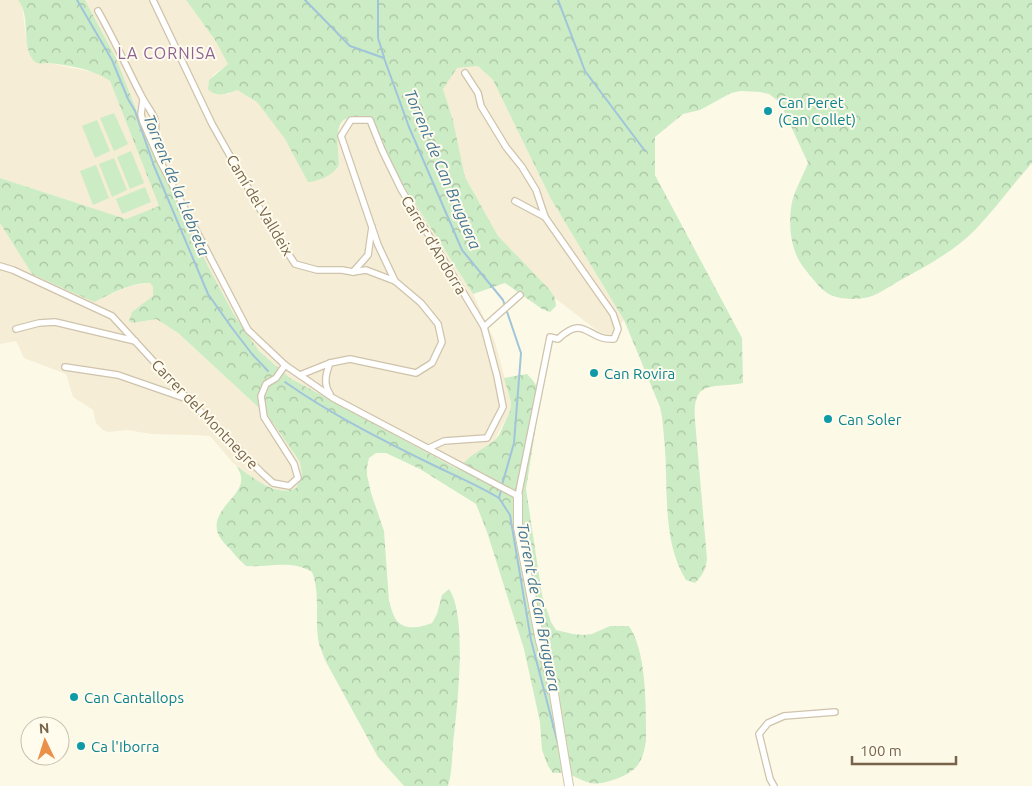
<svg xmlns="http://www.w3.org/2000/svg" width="1032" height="786" font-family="Ubuntu,sans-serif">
<defs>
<pattern id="forest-crowns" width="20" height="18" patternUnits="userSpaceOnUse" patternTransform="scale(1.25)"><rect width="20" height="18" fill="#ccecc5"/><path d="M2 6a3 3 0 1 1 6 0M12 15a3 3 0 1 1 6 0" fill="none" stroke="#aac3a2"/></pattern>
</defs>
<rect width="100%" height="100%" fill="#fdf9e7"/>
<g fill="#f5edd5">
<path d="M 0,0 L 18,0 L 22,4 L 26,38 L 33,60 L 93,72 L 101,75 L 110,81 L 159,206 L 126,219 L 0,178 Z"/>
<path d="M 85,0 L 186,0 L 215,40 L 228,64 L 213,75 L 208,84 L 215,94 L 229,94 L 237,90 L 257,102 L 285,139 L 309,182 L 322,179 L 334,171 L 339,164 L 337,133 L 344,121 L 347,118 L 370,117 L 393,169 L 473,294 L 495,342 L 511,402 L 510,411 L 494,441 L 471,456 L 457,469 L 290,378 L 259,351 L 233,313 L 209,268 L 154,155 L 116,58 Z"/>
<path d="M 478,66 L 493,80 L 551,199 L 624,320 L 611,335 L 599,332 L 555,298 L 550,290 L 505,244 L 498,236 L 465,177 L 453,120 L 443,89 L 456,68 Z"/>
<path d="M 0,223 L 32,274 L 112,294 L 127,287 L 141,284 L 150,283 L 153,287 L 153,296 L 133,323 L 156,319 L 171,327 L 269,417 L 300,462 L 302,476 L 296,488 L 292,490 L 277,490 L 259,482 L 233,463 L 210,436 L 195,435 L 151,434 L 128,430 L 108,432 L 103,430 L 96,423 L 93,410 L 73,397 L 66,374 L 24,358 L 16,341 L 0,344 Z"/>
</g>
<g fill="url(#forest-crowns)">
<path d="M 18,0 L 85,0 L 116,58 L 154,155 L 209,268 L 233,313 L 259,351 L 290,378 L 457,469 L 471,456 L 494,441 L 499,435 L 510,411 L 511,402 L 504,378 L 527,374 C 535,382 539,388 540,400 L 526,489 L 542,595 L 551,622 L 556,630 L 573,634 L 583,635 L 592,634 L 610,626 L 629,626 C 647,653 646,708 646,741 C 642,765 636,772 613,780 C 604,783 596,785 587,782 C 572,777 571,772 553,773 L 548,766 L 542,750 L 540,722 L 524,649 L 487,532 L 476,504 L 420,469 L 386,453 L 376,453 L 369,458 L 367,467 L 367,475 L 371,493 L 384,531 L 389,601 C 391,607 393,616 397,621 C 406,631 422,627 432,623 L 437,614 L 442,595 L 449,589 C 468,616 457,710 453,744 C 452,758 452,773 448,786 L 404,786 L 378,757 L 325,660 C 323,655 321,649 319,644 C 314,620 321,595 312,572 C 291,559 268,568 246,566 C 240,561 235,555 230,549 C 225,544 218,537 217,530 C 212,504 256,492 236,466 C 253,476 274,498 296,488 L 302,476 L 300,462 L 269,417 L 178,333 L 163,323 L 156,319 L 133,323 L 129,321 L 132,312 L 153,296 L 153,287 L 150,283 C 131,282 111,294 94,302 L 32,274 L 0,223 L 0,178 L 126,219 L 159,206 L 110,81 C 93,69 69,65 47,63 C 42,63 37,65 33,60 C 21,44 31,15 18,0 Z"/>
<path d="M 186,0 L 1032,0 L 1032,163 C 1012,185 995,209 975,230 C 953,252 926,266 899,281 C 890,286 879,294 869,297 C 857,300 838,300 827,293 C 818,287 811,276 804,268 C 790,250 788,224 792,202 C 795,189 803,176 808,163 L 782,107 L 777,100 L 769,94 L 760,92 L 741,91 L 731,93 L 700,110 L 683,114 L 655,137 L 655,175 L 742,338 L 743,383 C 713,389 692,378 695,420 L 707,559 C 706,569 703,575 695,583 L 686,580 C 667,550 667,510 666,475 C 666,456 664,436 662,417 L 660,407 L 624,320 L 551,199 L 493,80 L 478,66 L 457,68 L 443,89 L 453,120 L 465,177 L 498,236 L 550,290 L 555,298 L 556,306 L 550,312 L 542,309 L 505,283 L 473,294 L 393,169 L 370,117 C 363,117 356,116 349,118 C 332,120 339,152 339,164 C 336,174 318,182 308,182 L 285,139 L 257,102 L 237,90 C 228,94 216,98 208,89 L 209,80 L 228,64 L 215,40 Z"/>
</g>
<g fill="#ccecc5">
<path d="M 114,113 L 128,144 L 114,151 L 100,118 Z"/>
<path d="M 97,120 L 110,151 L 95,158 L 82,126 Z"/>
<path d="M 131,151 L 144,183 L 130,189 L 117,157 Z"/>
<path d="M 114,158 L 127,190 L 112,197 L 99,164 Z"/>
<path d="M 96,165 L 109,198 L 93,205 L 80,171 Z"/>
<path d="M 145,187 L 151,202 L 122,214 L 116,199 Z"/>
</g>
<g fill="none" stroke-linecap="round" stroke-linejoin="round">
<g stroke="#a0c5da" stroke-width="2">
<path d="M 77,0 L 112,60 L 128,99 L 135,111 L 154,166 L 208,294 L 232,328 L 252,354 L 268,371"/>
<path d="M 305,0 L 350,46 L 384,58 L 409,127 L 462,250 L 503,300 L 521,353 L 514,443 L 502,485"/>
<path d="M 378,0 L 378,38 L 384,57"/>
<path d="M 558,0 L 585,71 L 645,151"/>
<path d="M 285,382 C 329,413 378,438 427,462 C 451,474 476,484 499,498"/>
<path d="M 501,490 L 499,498 L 510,515 L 531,640 L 558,744"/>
</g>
<g stroke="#cfc3ac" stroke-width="8">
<g id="street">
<path d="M 153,0 L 212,124 L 264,216 L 295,264 L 317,270 L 342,270 L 353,272 L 366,270 L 395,281 L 421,303 L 438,324 L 442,342 L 432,363 L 416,373 L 350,359 L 330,363 L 300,375"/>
<path d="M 98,11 C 114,39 127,68 142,97 C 146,105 152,111 155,120 C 157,128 155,135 153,143"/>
<path d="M 143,100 L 141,114 L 143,122 L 160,161 L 248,330 L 285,365 L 333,398 L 518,496 L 550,337 L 558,339 C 585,313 587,341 614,339 L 618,329 L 613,314 L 545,217 L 536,190 L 522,167 L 506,147 L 481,106 L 478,93 L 465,73"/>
<path d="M 515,201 L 545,217"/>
<path d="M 0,266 L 13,270 L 112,316 L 189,400 L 262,473 L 273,483 L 289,486 L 298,478 L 294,464 L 264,417 L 261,396 L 266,384 L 276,378 L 285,365"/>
<path d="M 353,272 L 368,255 L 372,227"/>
<path d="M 395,281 L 378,245 L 341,136 L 351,120 L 370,120 L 382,150 L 401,189 L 484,327 L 497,376 L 503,407 L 487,438 L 444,441 L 429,448"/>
<path d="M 484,327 L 520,295"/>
<path d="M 16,329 L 39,323 L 55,322 L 135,341"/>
<path d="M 330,363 C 326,373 323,384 330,394"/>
<path d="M 65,367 L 118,375 L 187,399"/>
<path d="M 774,786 L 770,779 L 759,734 L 768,723 L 784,716 L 835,712"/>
</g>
</g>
<g stroke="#d3c5aa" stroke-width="10">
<path id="secondary" d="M 518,496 L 518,527 L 540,641 L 553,688 L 569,786"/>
</g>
<use href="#street" stroke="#fff" stroke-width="5.5"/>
<use href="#secondary" stroke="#fff" stroke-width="8"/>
</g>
<g fill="#0f9aa8" stroke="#fffcee" stroke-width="2">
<circle cx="768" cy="111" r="5"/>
<circle cx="594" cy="373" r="5"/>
<circle cx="828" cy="419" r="5"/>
<circle cx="74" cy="697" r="5"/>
<circle cx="81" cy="746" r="5"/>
</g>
<g text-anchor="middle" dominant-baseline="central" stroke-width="4" stroke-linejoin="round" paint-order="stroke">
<g font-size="15" fill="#0d838f" stroke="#fffcee" text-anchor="start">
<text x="778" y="102">Can Peret<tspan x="778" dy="17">(Can Collet)</tspan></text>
<text x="604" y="373">Can Rovira</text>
<text x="838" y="419">Can Soler</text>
<text x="84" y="697">Can Cantallops</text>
<text x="91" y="746">Ca l'Iborra</text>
</g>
<g font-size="15" fill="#78644a" stroke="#fffcee">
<text transform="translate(260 205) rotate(59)">Camí del Valldeix</text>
<text transform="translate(434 245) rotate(59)">Carrer d'Andorra</text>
<text transform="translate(205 414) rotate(46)">Carrer del Montnegre</text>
</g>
<g font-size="16" letter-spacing="1" fill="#8e6294" stroke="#fffcee">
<text x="167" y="53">LA CORNISA</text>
</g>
<g font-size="16" font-style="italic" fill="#457694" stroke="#fffcee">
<text transform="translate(443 169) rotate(67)">Torrent de Can Bruguera</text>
<text transform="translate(177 185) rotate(68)">Torrent de la Llebreta</text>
<text transform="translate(539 607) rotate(79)">Torrent de Can Bruguera</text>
</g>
</g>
<g transform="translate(45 741) rotate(356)"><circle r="24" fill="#fffcee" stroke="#c9bfac"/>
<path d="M0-4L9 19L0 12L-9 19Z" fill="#ea9049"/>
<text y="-8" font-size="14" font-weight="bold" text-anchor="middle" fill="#78644a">N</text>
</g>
<path d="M852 756v8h104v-8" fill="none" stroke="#78644a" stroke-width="2.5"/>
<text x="860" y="756" font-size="15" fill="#78644a" stroke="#fffcee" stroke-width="4" paint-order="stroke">100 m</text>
</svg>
